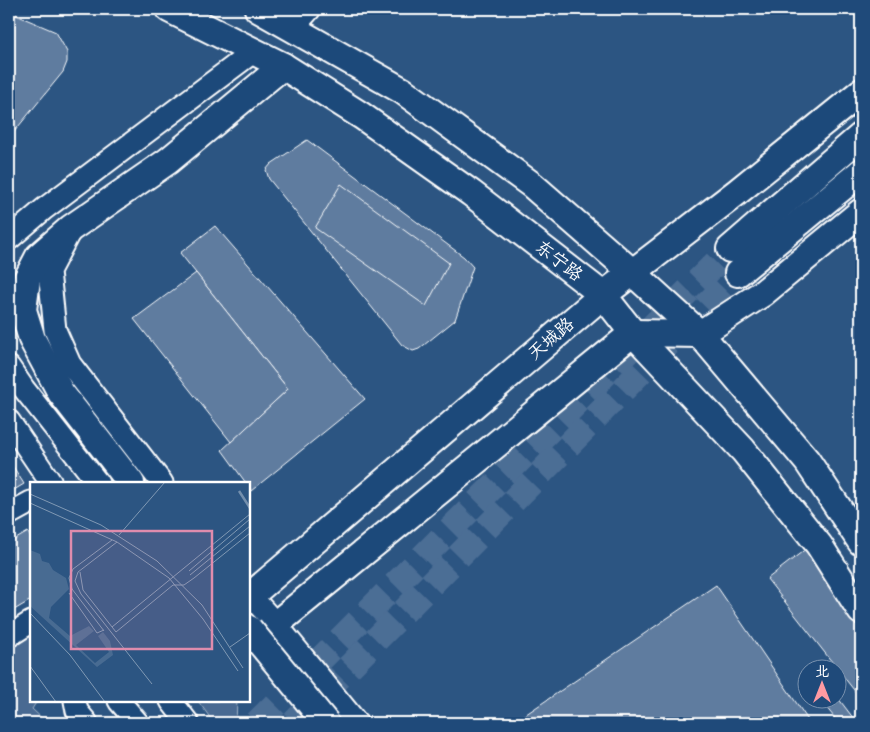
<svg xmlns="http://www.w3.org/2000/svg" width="870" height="732" font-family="'Comic Neue','LXGW WenKai TC',sans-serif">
<rect width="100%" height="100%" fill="#2c5582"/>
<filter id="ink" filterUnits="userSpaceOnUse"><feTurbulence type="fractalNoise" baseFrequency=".02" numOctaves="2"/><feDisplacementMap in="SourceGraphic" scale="10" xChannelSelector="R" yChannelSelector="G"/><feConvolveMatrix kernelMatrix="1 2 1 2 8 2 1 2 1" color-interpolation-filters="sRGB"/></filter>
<g filter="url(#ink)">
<g fill="#486b92" stroke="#a4b5c8">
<path d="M 31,633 L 31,701 L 37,701 L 32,709 L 47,723 L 15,723 L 9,717 L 9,646 Z"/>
<path d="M 198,701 L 237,701 L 236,723 L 214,723 Z"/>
</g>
<g fill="#5e7c9f" stroke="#fff">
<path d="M 9,12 L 56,32 L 67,52 L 67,62 L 63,72 L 9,138 Z"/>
<path d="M 307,140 L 464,257 L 473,267 L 455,320 L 419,349 L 413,351 L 402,345 L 269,179 L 266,170 L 271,164 Z"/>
<path d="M 341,184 L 449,263 L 426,306 L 315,228 Z"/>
<path d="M 215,226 L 365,399 L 251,491 L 249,487 L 249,483 L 246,483 L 222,450 L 288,389 L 180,253 Z"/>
<path d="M 196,273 L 288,389 L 231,442 L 134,319 Z"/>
<path d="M 9,460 L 24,484 L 9,493 Z"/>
<path d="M 28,532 L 31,538 L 31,600 L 9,613 L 9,543 Z"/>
<path d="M 820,538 L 861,592 L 861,699 L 767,579 Z"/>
<path d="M 716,585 L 810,723 L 513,723 Z"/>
<path d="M 838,698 L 857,723 L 839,723 L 825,706 L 833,700 L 838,700 Z"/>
</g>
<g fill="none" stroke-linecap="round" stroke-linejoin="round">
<g stroke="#4c6e95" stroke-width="26" stroke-dasharray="26 13" stroke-linecap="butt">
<path d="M 257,723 L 730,249"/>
<path d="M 294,723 L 738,273"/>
</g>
<g stroke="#fff" stroke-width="25">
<g id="minor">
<path d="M 293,28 L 310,9"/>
<path d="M 69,233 L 49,271 L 55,330 L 70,364 L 162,483"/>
<path d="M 9,239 L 44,209 L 253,52"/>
<path d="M 9,367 L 24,389 L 98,483"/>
<path d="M 9,421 L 51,483"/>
<path d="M 9,514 L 31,502"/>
<path d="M 249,594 L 276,624 L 357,723"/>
<path d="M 9,636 L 31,622"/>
<path d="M 75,701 L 77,711 L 87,723"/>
<path d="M 119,701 L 138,723"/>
<path d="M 171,701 L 188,723"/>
</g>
</g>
<g stroke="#fff" stroke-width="30">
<g id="major">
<path d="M 169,9 L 283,66 L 362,116 L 471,193 L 603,295 L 633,333 L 743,450 L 819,545 L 861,611"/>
<path d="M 258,9 L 403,91 L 532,185 L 633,273 L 700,334 L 807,461 L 861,542"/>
<path d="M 730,249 L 861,136"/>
<path d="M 738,273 L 861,172"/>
<path d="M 131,483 L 61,393 L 32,339 L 23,310 L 27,279 L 39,256 L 71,228 L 168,161 L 283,66"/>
<path d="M 250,596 L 603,295 L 736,193 L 861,92"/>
<path d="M 276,624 L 633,333 L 700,334 L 763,293 L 861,212"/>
</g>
</g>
<use href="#minor" stroke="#1f4a7a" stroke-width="21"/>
<use href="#major" stroke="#1f4a7a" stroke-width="26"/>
<g stroke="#fff" stroke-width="30" stroke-linecap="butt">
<path id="major-bridge" d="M 249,629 L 326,723"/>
</g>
<use href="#major-bridge" stroke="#1f4a7a" stroke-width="26"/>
</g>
</g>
<g text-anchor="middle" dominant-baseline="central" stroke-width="4" stroke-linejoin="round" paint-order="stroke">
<g font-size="18" fill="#fff" stroke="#1f4a7a">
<text transform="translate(559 261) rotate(38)">东宁路</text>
<text transform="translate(551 339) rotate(-41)">天城路</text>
</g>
</g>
<g transform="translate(30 482)">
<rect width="220" height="220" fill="#2c5582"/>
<path d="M 0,68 L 10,72 L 12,79 L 19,81 L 23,88 L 36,96 L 39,107 L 21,125 L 19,136 L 40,154 L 59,144 L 64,149 L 46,163 L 65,181 L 79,170 L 68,154 L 73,150 L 80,159 L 83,173 L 67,185 L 0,124 Z" fill="#486b92"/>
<path fill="none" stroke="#748fad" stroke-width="2.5" d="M 209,9 L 220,26"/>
<path fill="none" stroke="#8099b4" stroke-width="1" d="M 0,12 L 71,43 L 127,79 L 172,123 L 213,186M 0,21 L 87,60 L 139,96 L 173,137 L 208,189M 89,53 L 135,0M 87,60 L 48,90 L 45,99 L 51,112 L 122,202M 159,89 L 220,37M 50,90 L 53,108 L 86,150M 160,93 L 220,44M 39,111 L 67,151 L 74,148M 0,131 L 40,173 L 75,220M 82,145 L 220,32M 74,149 L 42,107 L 39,96 L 43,87 L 82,58M 86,150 L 143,103 L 154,103 L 164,96 L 220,51M 200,165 L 220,151M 0,184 L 26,220"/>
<path fill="#e08cad" fill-opacity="0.15" stroke="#e08cad" stroke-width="2.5" d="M 41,49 L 182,49 L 182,167 L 41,167 Z"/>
<rect width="220" height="220" fill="none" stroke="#fff" stroke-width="2.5"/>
</g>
<rect width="870" height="732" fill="none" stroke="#1f4a7a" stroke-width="30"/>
<rect x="15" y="15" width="840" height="702" fill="none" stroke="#fff" stroke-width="2" filter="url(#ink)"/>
<g transform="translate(822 684)"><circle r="24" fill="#1f4a7a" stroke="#7992af"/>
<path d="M0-4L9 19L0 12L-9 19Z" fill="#ff9aa2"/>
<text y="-8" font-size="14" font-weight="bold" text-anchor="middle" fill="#ffffff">北</text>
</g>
</svg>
